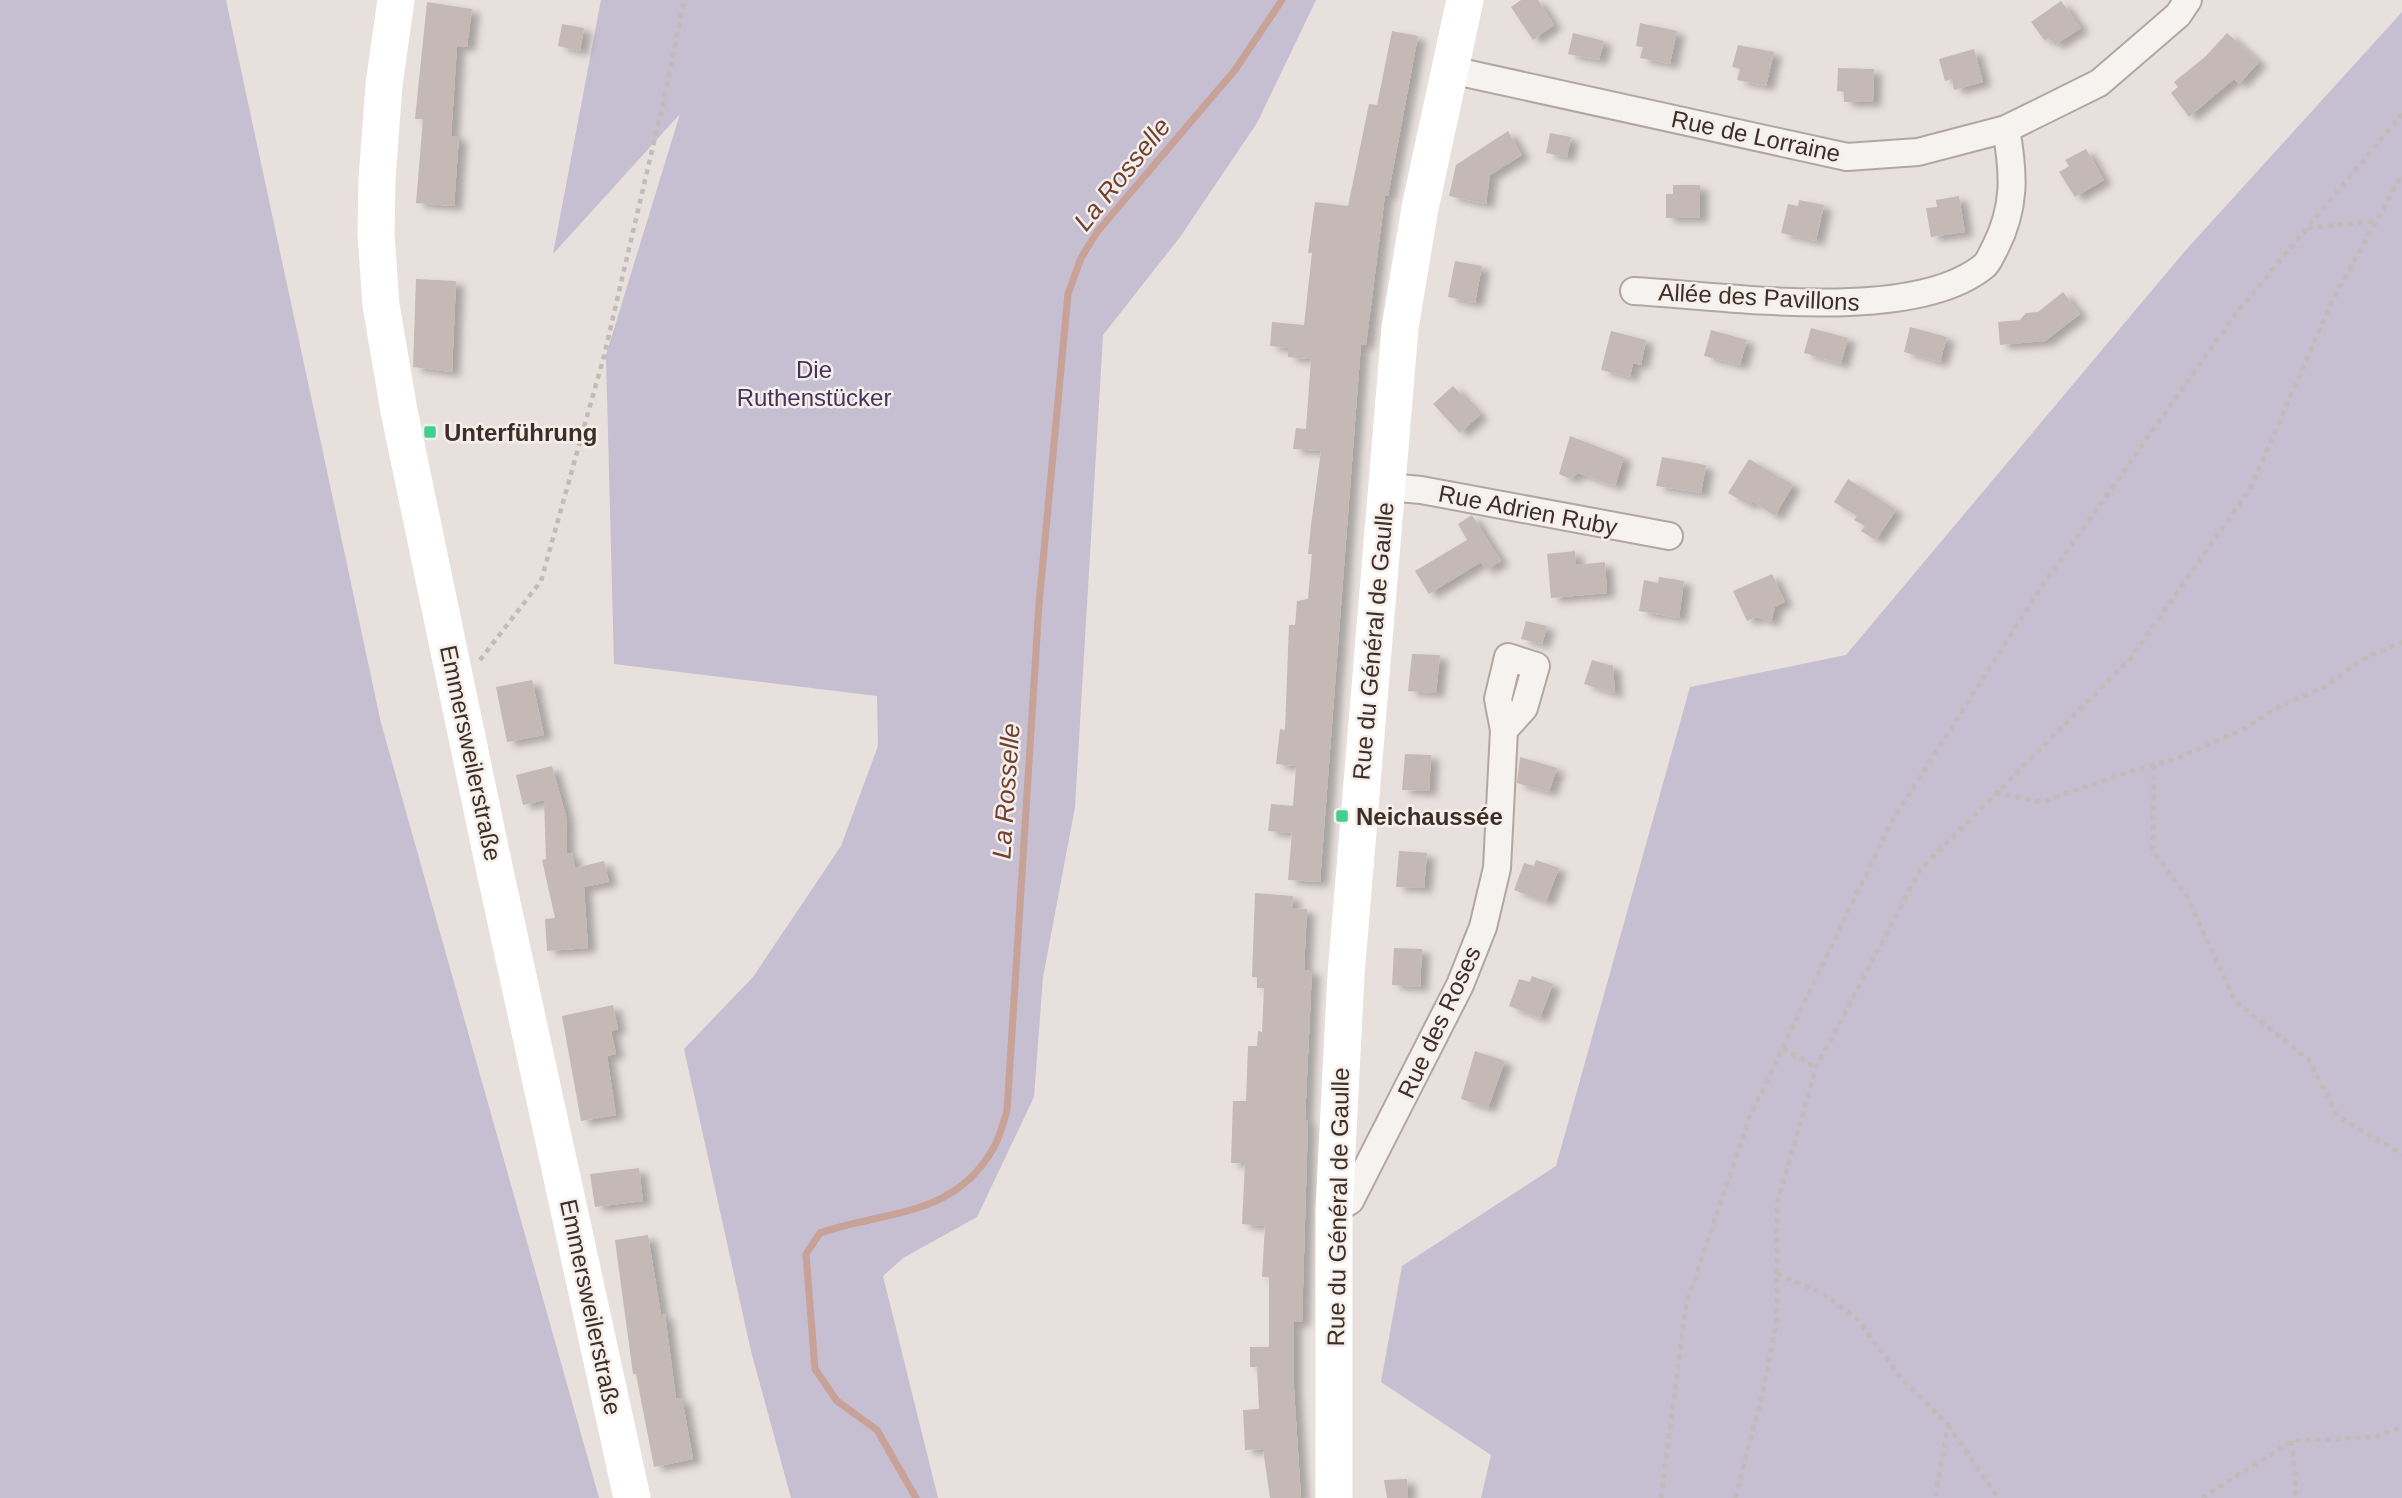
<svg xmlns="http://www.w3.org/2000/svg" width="2402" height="1498" font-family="Helvetica,sans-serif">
<defs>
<filter id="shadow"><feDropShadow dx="8" dy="4.5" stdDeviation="3.5" flood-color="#0004"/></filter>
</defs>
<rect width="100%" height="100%" fill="#e7e0dd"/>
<g fill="#c6bed1">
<path d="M 0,0 L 226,0 L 381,723 L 599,1498 L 0,1498 Z"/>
<path d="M 601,0 L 1316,0 L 1257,123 L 1180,237 L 1103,335 L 1075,807 L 1043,977 L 1034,1097 L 977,1217 L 903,1258 L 883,1276 L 938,1498 L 791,1498 L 751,1351 L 684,1049 L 753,977 L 841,846 L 878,746 L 877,696 L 614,664 L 606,355 L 680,114 L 553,254 Z"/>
<path d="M 2402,12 L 2402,1498 L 1481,1498 L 1491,1455 L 1381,1382 L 1402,1266 L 1556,1166 L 1690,687 L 1846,655 L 2185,251 Z"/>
</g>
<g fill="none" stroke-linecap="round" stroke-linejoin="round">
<path stroke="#c8a197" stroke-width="7" d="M 916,1498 L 877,1430 L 837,1401 L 815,1369 L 806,1254 L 820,1233 C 886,1210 955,1218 994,1147 C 1000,1137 1003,1123 1007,1111 L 1039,604 L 1068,294 L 1081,258 L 1097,232 L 1235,70 L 1282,0"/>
</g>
<g fill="#c4b9b4" filter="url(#shadow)">
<path d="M 1521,0 L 1538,0 L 1554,25 L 1533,40 L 1511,7 Z"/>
<path d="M 2061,1 L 2081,28 L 2055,45 L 2049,38 L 2045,41 L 2031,22 Z"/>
<path d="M 427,2 L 472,9 L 467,47 L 457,46 L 451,136 L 459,136 L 454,206 L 416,203 L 423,119 L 415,119 Z"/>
<path d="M 1640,23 L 1677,31 L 1670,64 L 1640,58 L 1643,47 L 1636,46 Z"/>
<path d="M 562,24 L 584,28 L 580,51 L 558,46 Z"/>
<path d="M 1392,31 L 1418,36 L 1388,196 L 1385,195 L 1366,345 L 1361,344 L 1320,882 L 1288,880 L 1292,833 L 1268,831 L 1271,804 L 1293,806 L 1296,766 L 1276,764 L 1280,729 L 1285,730 L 1289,625 L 1295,625 L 1297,601 L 1308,599 L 1312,554 L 1308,554 L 1311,525 L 1321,451 L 1293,449 L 1296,428 L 1306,429 L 1311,359 L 1288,357 L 1288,348 L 1270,346 L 1272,322 L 1304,325 L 1312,253 L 1308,253 L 1315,202 L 1348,206 L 1369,104 L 1377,105 Z"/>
<path d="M 1573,33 L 1604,41 L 1599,60 L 1568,54 Z"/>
<path d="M 2227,33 L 2259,62 L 2239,84 L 2234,79 L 2189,117 L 2171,93 L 2178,87 L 2174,82 L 2206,56 Z"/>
<path d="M 1738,45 L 1774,52 L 1766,86 L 1737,80 L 1740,69 L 1732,67 Z"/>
<path d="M 1974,49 L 1983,82 L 1954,90 L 1952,79 L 1945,81 L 1939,59 Z"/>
<path d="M 1838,68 L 1874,69 L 1873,102 L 1844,102 L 1844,92 L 1837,91 Z"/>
<path d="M 1508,131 L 1522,155 L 1490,175 L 1486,204 L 1449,196 L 1456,165 Z"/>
<path d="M 1550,133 L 1571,137 L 1567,157 L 1546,153 Z"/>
<path d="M 2086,149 L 2104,180 L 2075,197 L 2059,172 L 2069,166 L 2065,160 Z"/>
<path d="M 1673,185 L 1700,185 L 1700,218 L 1666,218 L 1666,194 L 1673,194 Z"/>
<path d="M 1959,196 L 1965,232 L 1931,237 L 1926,208 L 1937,207 L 1936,200 Z"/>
<path d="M 1799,200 L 1824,205 L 1816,241 L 1781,233 L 1788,204 L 1798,206 Z"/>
<path d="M 1455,261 L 1482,266 L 1475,303 L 1448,297 Z"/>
<path d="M 416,279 L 456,281 L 452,372 L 413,367 Z"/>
<path d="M 2063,292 L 2080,314 L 2045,341 L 2000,345 L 1998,322 L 2020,320 L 2026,313 L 2038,312 Z"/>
<path d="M 1910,327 L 1947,337 L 1940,362 L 1904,352 Z"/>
<path d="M 1811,328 L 1848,338 L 1841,364 L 1804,353 Z"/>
<path d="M 1711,330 L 1747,340 L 1740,365 L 1704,356 Z"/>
<path d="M 1611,331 L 1646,340 L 1641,365 L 1633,363 L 1630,377 L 1601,370 Z"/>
<path d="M 1453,386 L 1480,415 L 1460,433 L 1433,404 Z"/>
<path d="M 1570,436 L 1624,457 L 1615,486 L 1578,473 L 1570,479 L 1559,474 Z"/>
<path d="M 1662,457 L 1706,465 L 1701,493 L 1656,486 Z"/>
<path d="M 1749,459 L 1793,485 L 1775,516 L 1752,501 L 1749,505 L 1728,493 Z"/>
<path d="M 1848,479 L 1896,510 L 1876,540 L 1861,531 L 1865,526 L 1854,520 L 1857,516 L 1834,502 Z"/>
<path d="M 1472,515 L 1501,561 L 1486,570 L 1481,562 L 1429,594 L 1415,571 L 1467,540 L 1458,524 Z"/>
<path d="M 1575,551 L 1576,565 L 1605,562 L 1607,593 L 1551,598 L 1547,554 Z"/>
<path d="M 1772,574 L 1785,602 L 1775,607 L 1771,622 L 1756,617 L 1747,621 L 1733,591 Z"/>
<path d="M 1659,577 L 1684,581 L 1679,618 L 1639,611 L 1644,580 L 1658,583 Z"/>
<path d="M 1526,621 L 1547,626 L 1542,644 L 1521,639 Z"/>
<path d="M 1412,654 L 1440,655 L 1436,693 L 1408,691 Z"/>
<path d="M 1592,660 L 1613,666 L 1615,694 L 1584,684 Z"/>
<path d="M 532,680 L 544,735 L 507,742 L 496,687 Z"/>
<path d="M 1405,754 L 1431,755 L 1429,791 L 1402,790 Z"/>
<path d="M 1520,757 L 1557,768 L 1549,792 L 1517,783 Z"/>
<path d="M 552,766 L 566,816 L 567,854 L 572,853 L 575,868 L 604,861 L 609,882 L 584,887 L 588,948 L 547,951 L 545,919 L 555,918 L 542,860 L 546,859 L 544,800 L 523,805 L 516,775 Z"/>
<path d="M 1399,851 L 1427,853 L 1424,888 L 1396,887 Z"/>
<path d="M 1536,860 L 1559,868 L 1546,902 L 1514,890 L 1524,863 L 1534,866 Z"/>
<path d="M 1255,893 L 1293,896 L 1292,908 L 1307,909 L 1304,970 L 1312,970 L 1305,1120 L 1308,1120 L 1302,1322 L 1294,1322 L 1294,1389 L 1301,1498 L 1270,1498 L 1263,1449 L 1245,1450 L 1243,1410 L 1259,1409 L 1257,1367 L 1250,1367 L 1250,1347 L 1269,1347 L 1269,1277 L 1262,1277 L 1265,1226 L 1242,1224 L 1245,1163 L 1231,1163 L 1233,1101 L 1246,1101 L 1248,1046 L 1257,1046 L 1258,1031 L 1262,1032 L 1264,988 L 1257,988 L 1257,977 L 1252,977 Z"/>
<path d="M 1394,948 L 1422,949 L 1420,987 L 1392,985 Z"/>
<path d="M 1532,976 L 1553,984 L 1540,1018 L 1509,1006 L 1519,979 L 1530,982 Z"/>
<path d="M 613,1005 L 618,1029 L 611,1031 L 616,1054 L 607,1056 L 616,1115 L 581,1121 L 562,1016 Z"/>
<path d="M 1475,1051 L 1505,1061 L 1488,1108 L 1461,1099 Z"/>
<path d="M 639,1168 L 643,1201 L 595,1207 L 590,1174 Z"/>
<path d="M 648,1235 L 661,1315 L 665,1314 L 676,1399 L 682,1398 L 693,1459 L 654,1467 L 636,1374 L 633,1374 L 615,1240 Z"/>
<path d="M 1407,1479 L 1408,1498 L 1387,1498 L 1384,1480 Z"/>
</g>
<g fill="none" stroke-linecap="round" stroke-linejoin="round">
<g stroke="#b1a7a2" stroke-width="30">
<g id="street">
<path d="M 1451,70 L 1847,157 L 1918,152 L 2006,129 L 2099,83 L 2178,15 L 2188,0"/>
<path d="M 1634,291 C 1725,296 1912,325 1984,266 C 1989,262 1992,253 1995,248 C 2016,207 2014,173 2006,129"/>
<path d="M 1387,487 L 1421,490 L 1669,536"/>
<path d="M 1334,1210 L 1350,1201 L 1460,985 L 1483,927 L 1497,868 L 1504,730 L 1498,699 L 1508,657 L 1536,666 L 1524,708 L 1504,730"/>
</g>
</g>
<g stroke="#c2bbb7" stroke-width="4.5" stroke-dasharray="5 5" stroke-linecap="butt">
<path d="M 2308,228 L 2376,221"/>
<path d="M 480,660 L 541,581 L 604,356 L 667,86 L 684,0"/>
<path d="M 2154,765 L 2153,851 L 2187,897 L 2235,1001 L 2309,1060 L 2337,1116 L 2402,1154"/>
<path d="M 1996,793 L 2041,802 L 2134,770 L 2176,759 L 2244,729 L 2282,705 L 2325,687 L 2363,659 L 2402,642"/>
<path d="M 1783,1048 L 1816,1068"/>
<path d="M 1777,1274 L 1822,1293 L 1857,1319 L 1903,1380 L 1948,1425 L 1935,1498"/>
<path d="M 1948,1425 L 1998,1498"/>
<path d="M 2292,1441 L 2296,1490 L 2293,1498"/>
<path d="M 1661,1498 L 1686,1305 L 1749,1118 L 1890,824 L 2038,592 L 2234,316 L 2402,114"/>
<path d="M 1735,1498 L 1763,1392 L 1777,1320 L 1777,1203 L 1816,1068 L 1920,870 L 2131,658 L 2250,489 L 2331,303 L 2402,175"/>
<path d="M 2202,1498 L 2292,1441 L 2374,1437 L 2402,1427"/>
</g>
<use href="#street" stroke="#f6f2f0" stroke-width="26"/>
<g stroke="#fff" stroke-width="37">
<path d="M 396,0 L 384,85 L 377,179 L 376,235 L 381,305 L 399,411 L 493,862 L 632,1498"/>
<path d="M 1334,1498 L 1334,1210 L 1346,975 L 1400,328 L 1420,208 L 1465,0"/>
</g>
</g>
<g fill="#3ed08c" stroke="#f5efec" stroke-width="2.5">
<rect x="423" y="425" width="14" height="14" rx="3.5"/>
<rect x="1335" y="809" width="14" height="14" rx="3.5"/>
</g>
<g text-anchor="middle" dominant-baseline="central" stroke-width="5" stroke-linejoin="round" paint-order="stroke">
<g font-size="24" fill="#3e2e26" stroke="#f5efec">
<text transform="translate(1756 136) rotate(12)">Rue de Lorraine</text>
<text transform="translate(1759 297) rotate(3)">Allée des Pavillons</text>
<text transform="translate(1528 510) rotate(11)">Rue Adrien Ruby</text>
<text transform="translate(1373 641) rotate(-85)">Rue du Général de Gaulle</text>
<text transform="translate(471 753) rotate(78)">Emmersweilerstraße</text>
<text transform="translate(1439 1022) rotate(-65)">Rue des Roses</text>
<text transform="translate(1338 1207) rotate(-89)">Rue du Général de Gaulle</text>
<text transform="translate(591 1307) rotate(78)">Emmersweilerstraße</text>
</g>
<g font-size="24" fill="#46335a" stroke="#f5efec">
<text x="814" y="369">Die<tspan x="814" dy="28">Ruthenstücker</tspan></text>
</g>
<g font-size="24" font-weight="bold" fill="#3e2e26" stroke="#f5efec" text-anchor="start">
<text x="444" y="432">Unterführung</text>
<text x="1356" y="816">Neichaussée</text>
</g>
<g font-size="26" font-style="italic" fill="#724030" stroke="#f5efec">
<text transform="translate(1122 174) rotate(-51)">La Rosselle</text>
<text transform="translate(1006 791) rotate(-86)">La Rosselle</text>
</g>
</g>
</svg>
